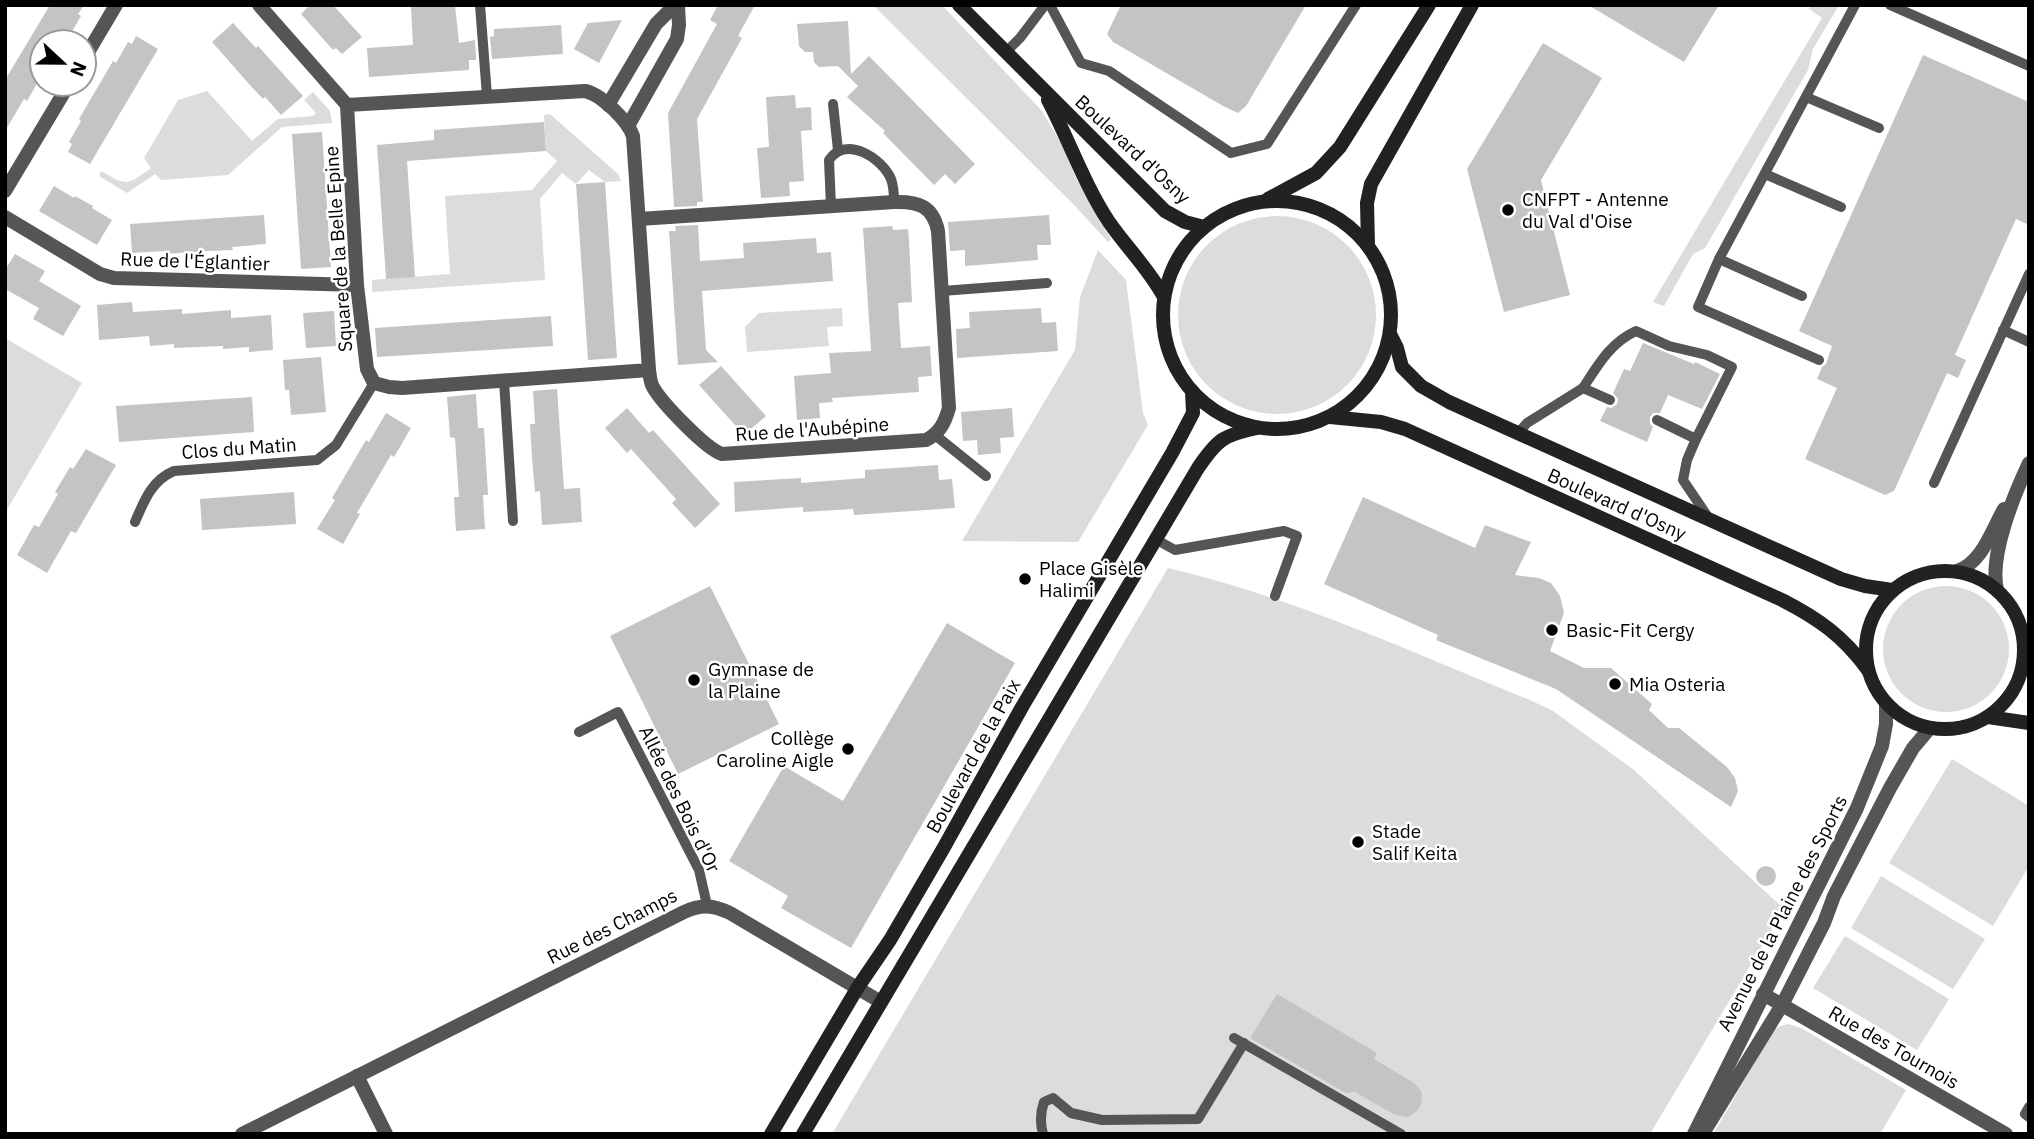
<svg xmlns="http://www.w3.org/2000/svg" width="2034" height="1139" font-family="'IBM Plex Sans',sans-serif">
<rect width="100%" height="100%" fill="#fff"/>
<g fill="#dcdcdc">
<path d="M 873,5 L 942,5 L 1042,111 L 1061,143 L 1075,176 L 1092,208 L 1111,239 L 1108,242 L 1075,206 Z"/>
<path d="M 1811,5 L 1839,5 L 1813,49 L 1808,70 L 1705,248 L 1693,254 L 1664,306 L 1653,302 L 1822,18 L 1809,9 Z"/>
<path d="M 207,91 L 252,141 L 278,119 L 313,116 L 316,113 L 304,100 L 313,92 L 330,111 L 332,123 L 282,127 L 228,175 L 161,180 L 155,174 L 127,193 L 99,176 L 101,171 C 128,187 127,185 151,168 L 144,158 L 178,100 Z"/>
<path d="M 550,114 L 618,174 L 621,181 L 605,182 L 589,170 L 576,184 L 562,173 L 540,199 L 545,280 L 372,292 L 372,280 L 450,274 L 445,196 L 532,190 L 557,161 L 546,151 L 544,115 Z"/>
<circle cx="1277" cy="315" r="99"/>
<path d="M 1098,250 L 1126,280 L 1143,413 L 1148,425 L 1078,542 L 962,541 L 1075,350 L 1080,297 Z"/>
<path d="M 842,308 L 843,326 L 827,327 L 829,346 L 747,352 L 745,327 L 759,313 Z"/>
<path d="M 5,338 L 82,383 L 5,513 Z"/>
<path d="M 1168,568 C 1293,597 1411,652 1530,700 L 1553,711 L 1634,770 L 1784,909 L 1650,1134 L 832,1134 Z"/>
<circle cx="1946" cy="649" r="63"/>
<path d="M 1952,759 L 2029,806 L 2029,866 L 1993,926 L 1889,863 Z"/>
<path d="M 1881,876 L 1985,939 L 1953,989 L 1851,928 Z"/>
<path d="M 1845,936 L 1949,999 L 1917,1050 L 1813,988 Z"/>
<path d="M 1789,1024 L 1803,1029 L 1906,1090 L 1880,1134 L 1713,1134 L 1774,1030 L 1780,1026 Z"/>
</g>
<g fill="#c4c4c4">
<path d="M 50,5 L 84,5 L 78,14 L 81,16 L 66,42 L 42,42 L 42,75 L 27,101 L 24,99 L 5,131 L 5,80 Z"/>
<path d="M 310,5 L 333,5 L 362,37 L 342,54 L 336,48 L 333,50 L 301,14 Z"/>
<path d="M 414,5 L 455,5 L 459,43 L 475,40 L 476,60 L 469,60 L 469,70 L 369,77 L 367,48 L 413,45 L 411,7 L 415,7 Z"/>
<path d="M 718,5 L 755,5 L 738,36 L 742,38 L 697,119 L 703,202 L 697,202 L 697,206 L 674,207 L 668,113 L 717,24 L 710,20 Z"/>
<path d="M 1121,5 L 1306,5 L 1246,106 L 1238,113 L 1223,106 L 1113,42 L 1107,34 Z"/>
<path d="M 1588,5 L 1719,5 L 1684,62 Z"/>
<path d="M 622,20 L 599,63 L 574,49 L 588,23 Z"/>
<path d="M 848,21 L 851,74 L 869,56 L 975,164 L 955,184 L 945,174 L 934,185 L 883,133 L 885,131 L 847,97 L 858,86 L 838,66 L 819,67 L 814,62 L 813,52 L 805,52 L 799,46 L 797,24 Z"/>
<path d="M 233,23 L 256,48 L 258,46 L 303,96 L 281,115 L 265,97 L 263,99 L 249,84 L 212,42 Z"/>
<path d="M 561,25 L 563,54 L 492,59 L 490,37 L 494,36 L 494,29 Z"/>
<path d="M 136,36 L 158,49 L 90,164 L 68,152 L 72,144 L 69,142 L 81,121 L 79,119 L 113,61 L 116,63 L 128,42 L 132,44 Z"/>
<path d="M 1543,43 L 1602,78 L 1541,180 L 1570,295 L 1504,312 L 1467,169 Z"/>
<path d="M 1923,55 L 2029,102 L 2029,225 L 2016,219 L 1955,355 L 1966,360 L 1958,378 L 1947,373 L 1894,491 L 1885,495 L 1805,459 L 1837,388 L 1817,379 L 1822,367 L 1826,364 L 1832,346 L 1799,331 Z"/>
<path d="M 795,95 L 796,108 L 811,107 L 812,130 L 801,131 L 804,181 L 789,182 L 790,196 L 761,198 L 757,148 L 769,147 L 766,97 Z"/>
<path d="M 544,122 L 546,151 L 407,161 L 415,277 L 386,279 L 377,145 L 434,140 L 434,130 Z"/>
<path d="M 322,132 L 331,267 L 301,269 L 292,134 Z"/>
<path d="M 605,182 L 617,358 L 588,360 L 576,184 Z"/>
<path d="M 54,186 L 74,198 L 75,196 L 93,206 L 92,208 L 112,220 L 97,245 L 39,211 Z"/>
<path d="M 264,215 L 266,244 L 232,247 L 233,250 L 208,251 L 166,254 L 165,251 L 132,253 L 130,224 Z"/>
<path d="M 1049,215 L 1051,245 L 1037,245 L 1038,260 L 965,266 L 965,250 L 950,251 L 948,222 Z"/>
<path d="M 698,225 L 700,261 L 744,258 L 743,243 L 816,238 L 817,253 L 831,252 L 833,281 L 702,291 L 706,350 L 718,362 L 678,365 L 669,231 L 676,231 L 675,226 Z"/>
<path d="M 892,226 L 893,230 L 908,229 L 909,240 L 912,302 L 898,303 L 901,348 L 930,346 L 932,376 L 918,377 L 919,392 L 832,398 L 833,402 L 819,403 L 820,418 L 797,420 L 794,376 L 831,373 L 829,353 L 871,351 L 863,228 Z"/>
<path d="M 15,254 L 45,271 L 39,281 L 81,306 L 63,336 L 33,319 L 39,308 L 5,289 L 5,270 Z"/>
<path d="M 132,302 L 133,312 L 182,309 L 182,314 L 231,310 L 231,318 L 271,315 L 273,350 L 249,352 L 249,347 L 223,349 L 223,346 L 174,348 L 174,344 L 150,346 L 149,336 L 99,340 L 97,305 Z"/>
<path d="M 1041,308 L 1042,323 L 1056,322 L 1058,351 L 957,358 L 956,329 L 970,328 L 969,312 Z"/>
<path d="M 334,311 L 336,346 L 306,348 L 303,313 Z"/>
<path d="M 551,316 L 553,346 L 377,357 L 375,328 Z"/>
<path d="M 1643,343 L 1694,364 L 1695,362 L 1720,374 L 1702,409 L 1668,395 L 1660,413 L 1653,413 L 1650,417 L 1650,424 L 1653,427 L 1647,442 L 1600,421 L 1607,407 L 1611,408 L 1617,404 L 1618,399 L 1613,393 L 1624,369 L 1630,371 Z"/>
<path d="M 321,357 L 326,412 L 291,415 L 289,390 L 285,390 L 283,360 Z"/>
<path d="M 721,366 L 766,416 L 744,435 L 699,385 Z"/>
<path d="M 557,389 L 564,489 L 580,488 L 582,522 L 542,525 L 540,491 L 535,492 L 532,458 L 530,424 L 535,424 L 533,391 Z"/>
<path d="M 476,394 L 478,428 L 484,428 L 488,495 L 483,495 L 485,529 L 456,531 L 454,497 L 459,497 L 455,438 L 450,437 L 447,397 Z"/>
<path d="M 252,397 L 254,432 L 119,442 L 116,406 Z"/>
<path d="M 627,408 L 649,433 L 653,430 L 720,504 L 695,528 L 672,503 L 676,499 L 631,449 L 627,453 L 605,428 Z"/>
<path d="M 1012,408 L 1014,437 L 1000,438 L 1001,453 L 978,455 L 977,440 L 963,441 L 961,412 Z"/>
<path d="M 386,413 L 411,428 L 394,457 L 391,455 L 357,513 L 360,514 L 343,544 L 317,529 L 335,500 L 332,498 L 366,440 L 369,442 Z"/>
<path d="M 86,449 L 116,465 L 76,533 L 71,531 L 47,573 L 17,555 L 34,525 L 39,527 L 58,494 L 55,492 L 70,467 L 73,469 Z"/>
<path d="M 938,465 L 939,480 L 952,479 L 955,508 L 854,515 L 853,509 L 803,512 L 803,507 L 735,512 L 734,482 L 801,478 L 801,483 L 865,478 L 865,470 Z"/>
<path d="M 294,492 L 296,524 L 202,530 L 200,499 Z"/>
<path d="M 1363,497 L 1475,548 L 1485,525 L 1531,542 L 1515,575 L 1539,578 L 1551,583 L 1560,596 L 1564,613 L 1550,651 L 1584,668 L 1611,668 L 1652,704 L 1649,710 L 1668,728 L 1679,728 L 1727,767 L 1735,778 L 1738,791 L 1731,807 L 1556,689 L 1436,640 L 1438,635 L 1324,584 Z"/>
<path d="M 710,586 L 779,724 L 678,774 L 610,636 Z"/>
<path d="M 947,623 L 1015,663 L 851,948 L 781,908 L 788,896 L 729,861 L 784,766 L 843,801 Z"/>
<circle cx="1766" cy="876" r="10"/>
<path d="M 1277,994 L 1377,1053 L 1374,1059 L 1414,1083 L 1421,1091 L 1422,1096 L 1421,1104 L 1417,1111 L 1408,1117 L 1395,1115 L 1355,1092 L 1346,1093 L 1250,1038 Z"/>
</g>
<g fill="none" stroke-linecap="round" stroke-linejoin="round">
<g stroke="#555" stroke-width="10">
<path d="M 480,5 L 487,96"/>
<path d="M 1050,5 L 1081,63 L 1109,71 L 1231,153 L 1267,144 L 1356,5"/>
<path d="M 1890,5 L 2029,66"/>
<path d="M 1006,52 L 1020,38 L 1045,5"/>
<path d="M 1806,97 L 1879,128"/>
<path d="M 833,104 L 838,150"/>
<path d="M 1765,174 L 1841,207"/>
<path d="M 831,206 L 829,160 C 846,135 882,158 891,179 C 894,187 894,194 894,202"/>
<path d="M 1719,259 L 1802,296"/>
<path d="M 942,291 L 1047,283"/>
<path d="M 2003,330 L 2029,342"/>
<path d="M 1819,360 L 1698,307 L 1719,259 L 1855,5"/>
<path d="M 504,381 L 513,521"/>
<path d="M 1583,388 C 1598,365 1610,343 1636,331 L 1669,346 L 1707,355 L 1732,367 L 1696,439"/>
<path d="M 1657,420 L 1696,439 L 1687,460 L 1683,480 L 1710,520"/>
<path d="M 1519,432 L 1527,423 L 1583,388 L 1610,400"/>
<path d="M 935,435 L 986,476"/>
<path d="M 1934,483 L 2029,274"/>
<path d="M 135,522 C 144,501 152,480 174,471 L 317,460 L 336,445 L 374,383"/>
<path d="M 1157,540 L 1175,550 L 1284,531 L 1297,536 L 1275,596"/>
<path d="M 579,732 L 618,712 L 699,870 L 707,905"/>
<path d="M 1234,1038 L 1401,1134"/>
<path d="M 2029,1107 L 2025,1114 L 2029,1117"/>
<path d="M 1043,1134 C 1040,1123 1040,1113 1044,1102 L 1053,1098 L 1071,1113 L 1102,1120 L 1198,1119 L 1244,1043"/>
</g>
<g stroke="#555" stroke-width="14">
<path d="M 259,5 L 347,105"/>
<path d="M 84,59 L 116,5"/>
<path d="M 585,91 C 601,94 628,121 633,136 L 649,370 L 402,388 L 389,387 L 374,383 L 367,369 L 357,285 L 347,105 Z"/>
<path d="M 608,105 L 656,24 L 675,5"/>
<path d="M 628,126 L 677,39 L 679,25 L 678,5"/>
<path d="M 5,191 L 69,84"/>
<path d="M 5,217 L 100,274 L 114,278 L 357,285"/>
<path d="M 639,219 L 894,202 C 918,201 933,206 938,231 L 949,408 C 945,422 940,433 926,440 L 722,454 C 706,449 661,402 653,387 C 650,382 650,376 649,370"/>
<path d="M 1763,994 L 2006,1134"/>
<path d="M 357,1076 L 386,1134"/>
<path d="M 1705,1130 L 1782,1005 L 1824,923 L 1834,896 L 1890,788 L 1913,748 L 1930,728"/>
<path d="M 242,1134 L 684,912 C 701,904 713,905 730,913 L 881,1002"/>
<path d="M 1694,1134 L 1857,808 L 1882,746 L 1886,724 L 1886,704"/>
</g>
<g stroke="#555" stroke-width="14">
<path d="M 1957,571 C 1982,563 1992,530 2004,509"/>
<path d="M 1997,590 C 1989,555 2014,495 2029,463"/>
</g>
<g stroke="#222" stroke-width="14">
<path d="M 959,5 L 1165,211 L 1185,222 L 1204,227"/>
<path d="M 1048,100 C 1069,140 1084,184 1109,222 C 1127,248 1149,269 1164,297"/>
<path d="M 1268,199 L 1316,173 L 1340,147 L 1429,5"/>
<circle cx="1277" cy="315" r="114"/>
<path d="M 1368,245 L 1367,203 L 1371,184 L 1472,5"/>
<path d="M 1390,334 L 1397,348 L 1402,367 L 1421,386 L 1449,402 L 1841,579 L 1865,586 L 1892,590"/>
<path d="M 1330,417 L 1381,422 L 1405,429 L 1782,600 C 1819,619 1843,636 1868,670"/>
<circle cx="1945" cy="650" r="79"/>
<path d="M 1988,717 L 2029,723"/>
<path d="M 771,1134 L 858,987 L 890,940 L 943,849 L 1022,707 L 1172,453 L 1193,413 L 1192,391"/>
<path d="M 803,1134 L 1198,468 C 1217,440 1223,435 1257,428"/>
</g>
</g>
<g fill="#000" stroke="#fff" stroke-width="2.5">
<circle cx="1508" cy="210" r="7"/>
<circle cx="1025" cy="579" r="7"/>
<circle cx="1552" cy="630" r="7"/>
<circle cx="694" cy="680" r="7"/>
<circle cx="1615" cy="684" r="7"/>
<circle cx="848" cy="749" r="7"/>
<circle cx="1358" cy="842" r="7"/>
</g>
<g text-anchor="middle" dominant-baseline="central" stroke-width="5" stroke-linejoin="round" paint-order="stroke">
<g font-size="19" fill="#000" stroke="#fff">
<text transform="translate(1133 149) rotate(43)">Boulevard d'Osny</text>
<text transform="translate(338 249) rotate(-94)">Square de la Belle Epine</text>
<text transform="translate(195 261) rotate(2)">Rue de l'Églantier</text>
<text transform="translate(812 429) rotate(-4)">Rue de l'Aubépine</text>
<text transform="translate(239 448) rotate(-4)">Clos du Matin</text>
<text transform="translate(1617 504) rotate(24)">Boulevard d'Osny</text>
<text transform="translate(973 756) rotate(-61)">Boulevard de la Paix</text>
<text transform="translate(680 799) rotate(64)">Allée des Bois d'Or</text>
<text transform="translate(1782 913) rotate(-63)">Avenue de la Plaine des Sports</text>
<text transform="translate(612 926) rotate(-27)">Rue des Champs</text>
<text transform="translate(1894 1047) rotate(30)">Rue des Tournois</text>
</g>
<g font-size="19" fill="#000" stroke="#fff" text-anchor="start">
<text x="1522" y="199">CNFPT - Antenne<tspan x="1522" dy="22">du Val d'Oise</tspan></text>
<text x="1039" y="568">Place Gisèle<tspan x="1039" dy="22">Halimi</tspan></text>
<text x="1566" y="630">Basic-Fit Cergy</text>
<text x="708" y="669">Gymnase de<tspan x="708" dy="22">la Plaine</tspan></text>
<text x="1629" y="684">Mia Osteria</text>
<text x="834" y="738" text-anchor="end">Collège<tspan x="834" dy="22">Caroline Aigle</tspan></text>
<text x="1372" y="831">Stade<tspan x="1372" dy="22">Salif Keita</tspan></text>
</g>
</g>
<rect width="2034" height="1139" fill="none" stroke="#000000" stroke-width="14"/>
<g transform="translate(63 63) rotate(112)"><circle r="33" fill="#ffffff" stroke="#999999" stroke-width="2"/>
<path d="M0-5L12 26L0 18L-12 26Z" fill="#000000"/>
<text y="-10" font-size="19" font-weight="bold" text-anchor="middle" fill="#000000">N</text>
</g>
</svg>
